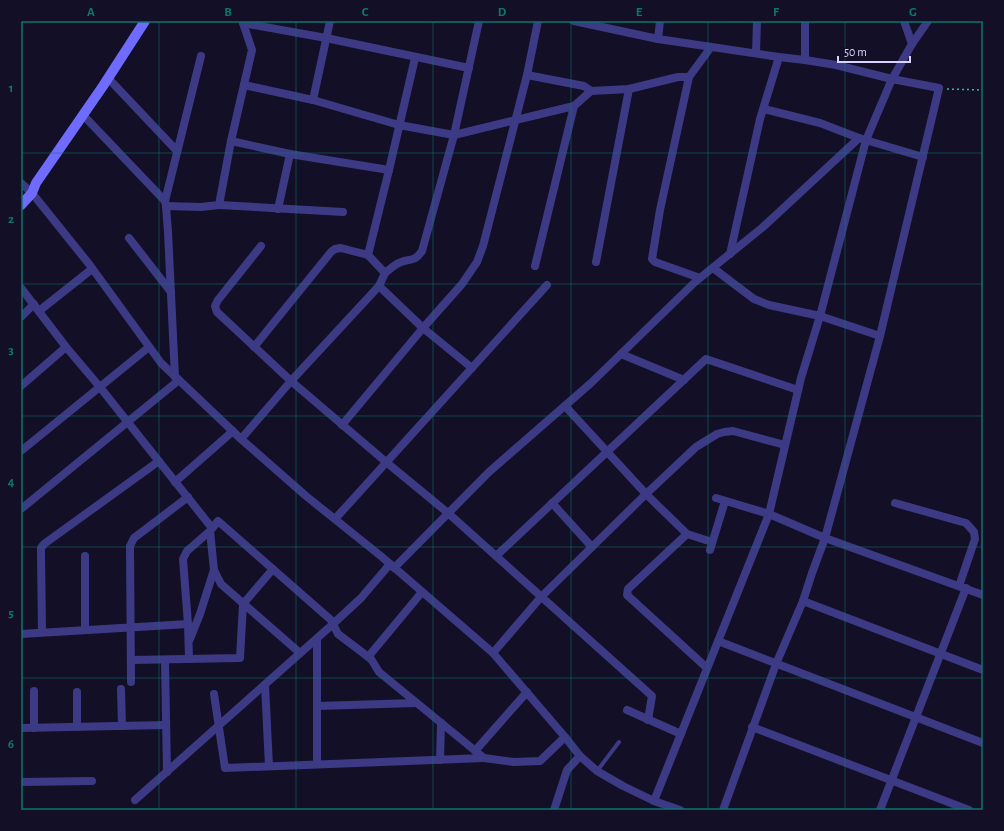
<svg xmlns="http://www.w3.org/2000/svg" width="1004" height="831" font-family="'Alegreya Sans',sans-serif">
<rect width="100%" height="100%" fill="#130f26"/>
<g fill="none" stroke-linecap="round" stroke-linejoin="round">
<path stroke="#2fb8b0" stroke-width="1.5" stroke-dasharray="2 3" stroke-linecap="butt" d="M 947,89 L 983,90"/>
<path stroke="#3d3a85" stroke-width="4" d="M 597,771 L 619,742"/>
<g stroke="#3d3a85" stroke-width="8">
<path d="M 574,21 L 658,39 L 779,57 L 805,60 L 836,65 L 892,79 L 939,88 L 880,336 L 825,538 L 812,573 L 803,601 L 776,664 L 723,810"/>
<path d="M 904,21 L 912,44"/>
<path d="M 243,23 L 326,38 L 469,68"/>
<path d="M 658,39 L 660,21"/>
<path d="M 756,53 L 757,21"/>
<path d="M 805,60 L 805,21"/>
<path d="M 527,75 L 584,86 L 591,91 L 629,89 L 678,77 L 689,77"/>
<path d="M 108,78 L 177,151"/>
<path d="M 244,85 L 313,100 L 399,125 L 454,135 L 574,106 L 591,91"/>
<path d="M 313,100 L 330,21"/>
<path d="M 764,109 L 820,123 L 859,138"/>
<path d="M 83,115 L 165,201"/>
<path d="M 231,141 L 290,154 L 389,170"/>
<path d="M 21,183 L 32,193 L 89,264 L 161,363 L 241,439 L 306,496 L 382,557 L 493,653 L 565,737 L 580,756 L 597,771 L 623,786 L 654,801 L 680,810"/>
<path d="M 219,205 L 343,212"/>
<path d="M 166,206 L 201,207 L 219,205 L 231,141 L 252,50 L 243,23 L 243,21"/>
<path d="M 278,209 L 290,154"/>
<path d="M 129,238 L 171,292"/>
<path d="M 261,246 L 218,300 L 215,306 L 217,312 L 291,381 L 386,462 L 448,513 L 652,696 L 648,720"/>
<path d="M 730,254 L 760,119 L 779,57"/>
<path d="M 368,255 L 389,170 L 415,58"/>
<path d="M 596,262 L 629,89"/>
<path d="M 535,266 L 574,106"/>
<path d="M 713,268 L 754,299 L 769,305 L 820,316 L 880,336"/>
<path d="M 700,278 L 655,262 L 652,259 L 660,210 L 689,77 L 711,47"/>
<path d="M 379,286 L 423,328 L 472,368"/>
<path d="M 21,288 L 66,347 L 99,386 L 212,528"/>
<path d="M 39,311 L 92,269"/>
<path d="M 21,317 L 34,304"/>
<path d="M 254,347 L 331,252 L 335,249 L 341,248 L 368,255 L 385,273 C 389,270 394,265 399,263 C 410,257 413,264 422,251 L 454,135 L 479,21"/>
<path d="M 621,354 L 684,380"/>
<path d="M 175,377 L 168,232 L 166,206 L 165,201 L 201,56"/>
<path d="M 21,386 L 66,347"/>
<path d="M 565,406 L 646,494 L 687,534 L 712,542"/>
<path d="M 342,425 L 423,328 L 462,284 L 477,262 L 483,246 L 527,75 L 538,21"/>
<path d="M 241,439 L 291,381 L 379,286 L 385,273"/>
<path d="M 21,451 L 149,347"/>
<path d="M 175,482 L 233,431"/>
<path d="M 716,498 L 769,514 L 825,538 L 983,595"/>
<path d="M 552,503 L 592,547"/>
<path d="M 895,503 L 966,523 L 974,532 L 975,539 L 959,586"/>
<path d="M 21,509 L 179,380"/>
<path d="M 335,519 L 547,285"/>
<path d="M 687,534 L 628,589 L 627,595 L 707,668"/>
<path d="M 710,550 L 725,501"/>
<path d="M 85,556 L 85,630"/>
<path d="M 496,556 L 706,359 L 798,390"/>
<path d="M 394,568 L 489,472 L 591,383 L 695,282 L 763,227 L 859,138 L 923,157"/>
<path d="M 803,601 L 983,670"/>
<path d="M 42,632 L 41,553 L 41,548 L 44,544 L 159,461"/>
<path d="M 21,634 L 188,624"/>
<path d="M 190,639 L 200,614 L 214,570"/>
<path d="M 317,639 L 317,764"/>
<path d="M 718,641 L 983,743"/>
<path d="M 300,653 L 221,584 L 214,570 L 210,531 L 218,521 L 331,620 L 338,634 L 371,659 L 379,672 L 484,758 L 514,762 L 540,761 L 565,737"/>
<path d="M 493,653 L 541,597 L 646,494 L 696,447 L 717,434 L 724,432 L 733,431 L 785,445"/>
<path d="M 368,657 L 422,592"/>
<path d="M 189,659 L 188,624 L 183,559 L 187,551 L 210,531"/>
<path d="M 131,660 L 240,658 L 243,604 L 273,569"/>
<path d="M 165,660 L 167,772"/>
<path d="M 131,682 L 130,546 L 134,538 L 188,497"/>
<path d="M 265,685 L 269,766"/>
<path d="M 121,689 L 122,726"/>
<path d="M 77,692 L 77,727"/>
<path d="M 214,694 L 225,768 L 484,758"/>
<path d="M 317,706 L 416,703"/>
<path d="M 627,710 L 681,734"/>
<path d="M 752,727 L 969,810"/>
<path d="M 21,728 L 166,725"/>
<path d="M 34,728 L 34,691"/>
<path d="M 475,751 L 527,692"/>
<path d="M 440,760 L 441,723"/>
<path d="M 21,782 L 92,781"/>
<path d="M 135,800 L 333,624 L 361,598 L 390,564"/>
<path d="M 654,801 L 769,514 L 801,378 L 820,316 L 866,140 L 892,79 L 912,44 L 928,21"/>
<path d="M 554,810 L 567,770 L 580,756"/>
<path d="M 880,810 L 966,588"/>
</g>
<path stroke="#6f6bff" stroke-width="10" d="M 21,205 L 32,193 L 36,183 L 103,86 L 145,21"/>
</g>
<path fill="none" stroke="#0f766e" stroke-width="1" stroke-opacity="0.55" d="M 159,21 L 159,810M 296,21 L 296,810M 433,21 L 433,810M 571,21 L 571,810M 708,21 L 708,810M 845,21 L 845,810M 21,153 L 983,153M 21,284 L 983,284M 21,416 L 983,416M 21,547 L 983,547M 21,678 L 983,678"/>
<rect width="1004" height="831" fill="none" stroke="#130f26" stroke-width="44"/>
<path d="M838 56v6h72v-6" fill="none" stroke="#d9d4ff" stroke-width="2"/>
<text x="844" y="56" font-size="12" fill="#d9d4ff" stroke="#130f26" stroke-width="3" paint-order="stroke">50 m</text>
<rect x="22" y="22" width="960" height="787" fill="none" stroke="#0f766e" stroke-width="1.5"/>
<g font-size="13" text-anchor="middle" font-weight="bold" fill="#0f766e">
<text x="91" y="16">A</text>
<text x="228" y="16">B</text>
<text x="365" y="16">C</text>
<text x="502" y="16">D</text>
<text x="639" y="16">E</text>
<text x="776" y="16">F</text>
<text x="913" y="16">G</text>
<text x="11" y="92">1</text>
<text x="11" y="223">2</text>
<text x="11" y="354">3</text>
<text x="11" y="486">4</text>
<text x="11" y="617">5</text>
<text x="11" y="748">6</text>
</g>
</svg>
